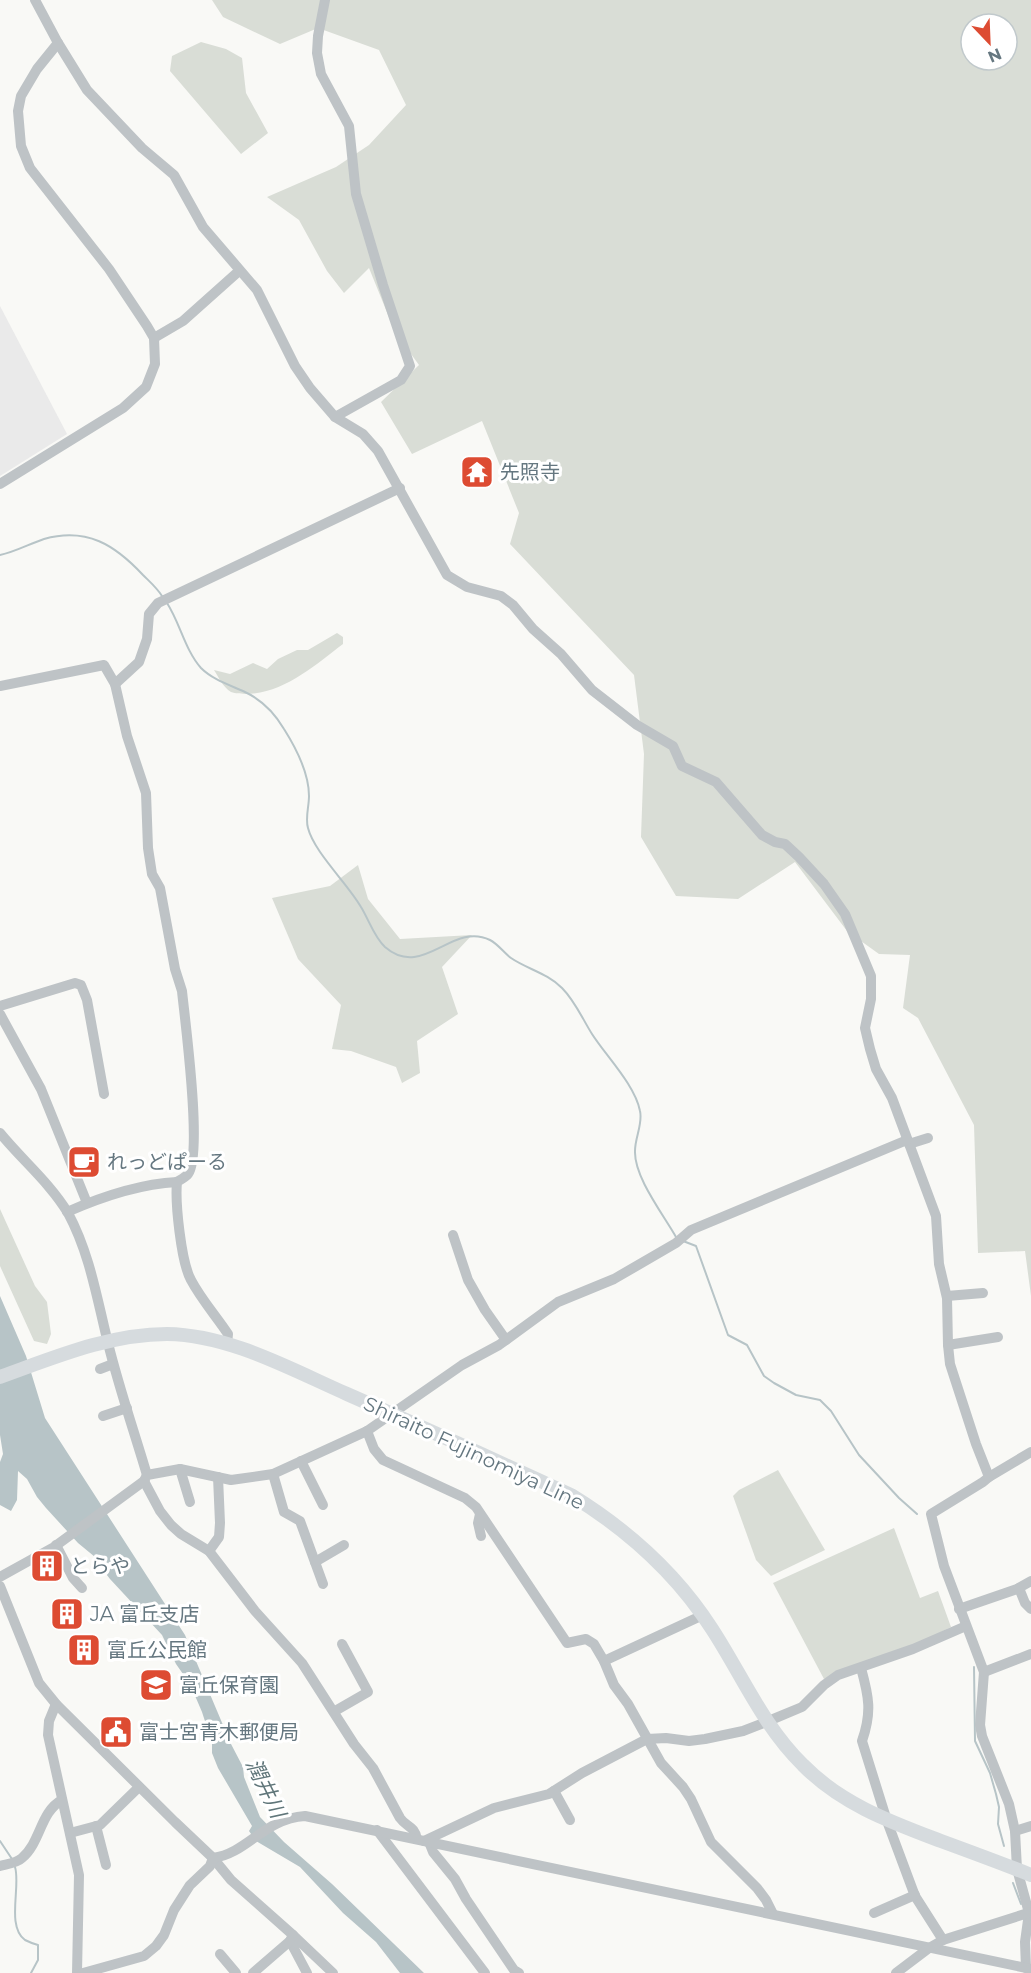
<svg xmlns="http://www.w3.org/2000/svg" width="1031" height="1973" font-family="Montserrat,'Noto Sans JP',sans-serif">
<rect width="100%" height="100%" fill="#f9f9f6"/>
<path fill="#eaeaea" d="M 0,306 L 67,434 L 0,476 Z"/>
<g fill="#d9ddd6" fill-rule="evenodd">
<path d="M 212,0 L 1031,0 L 1031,1296 L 1025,1251 L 978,1253 L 974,1125 L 918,1018 L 903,1008 L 910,955 L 879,954 L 847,931 L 795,862 L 738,899 L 676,896 L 641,837 L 644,754 L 634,675 L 510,544 L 519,513 L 482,421 L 412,454 L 381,402 L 419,365 L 395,332 L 369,268 L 344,293 L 327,271 L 299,220 L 267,197 L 336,167 L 369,145 L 406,105 L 379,50 L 318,28 L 280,44 L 223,17 ZM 971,24 L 1007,24 L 1007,60 L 971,60 Z"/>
<path d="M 201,42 L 226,49 L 242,58 L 246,93 L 268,133 L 241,154 L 170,71 L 172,56 Z"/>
<path d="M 337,633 L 343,637 L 343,644 C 314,666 283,694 245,694 C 240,693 236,694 231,692 C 223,687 219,678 214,670 L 230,674 L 253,663 L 267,669 L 278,659 L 297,650 L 308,650 Z"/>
<path d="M 358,865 L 368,899 L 400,939 L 472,935 L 442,967 L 458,1014 L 417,1041 L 420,1073 L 402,1083 L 396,1067 L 351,1051 L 332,1049 L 341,1005 L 298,959 L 272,898 L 330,886 Z"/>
<path d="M 0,1209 L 35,1286 L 47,1302 L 51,1334 L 47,1344 L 34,1341 L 0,1266 Z"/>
<path d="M 778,1470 L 825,1550 L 771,1576 L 756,1560 L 733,1496 L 739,1490 Z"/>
<path d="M 894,1528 L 920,1598 L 938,1591 L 951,1627 L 914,1646 L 824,1679 L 773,1583 Z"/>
</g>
<path fill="#b7c4c7" d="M 0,1296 L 26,1356 L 45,1418 L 185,1635 L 231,1744 L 243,1767 L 244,1777 L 260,1817 L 284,1842 L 332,1884 L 424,1973 L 400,1973 L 376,1942 L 343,1913 L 300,1867 L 256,1841 L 249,1831 L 252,1826 L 218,1768 L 212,1753 L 212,1743 L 202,1712 L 190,1684 L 176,1664 L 162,1635 L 110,1579 L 96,1561 L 95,1557 L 78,1543 L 46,1508 L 37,1497 L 27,1479 L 18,1471 L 17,1500 L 11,1511 L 0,1505 L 0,1462 L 3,1454 L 0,1435 Z"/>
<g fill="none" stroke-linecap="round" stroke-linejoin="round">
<g stroke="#b7c4c7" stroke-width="2">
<path d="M 0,555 C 15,552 29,544 44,539 C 87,527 115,545 143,575 C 150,582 157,588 162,596"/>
<path d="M 167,603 C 180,623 185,650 201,668 C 213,680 230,685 245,692 C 262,700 274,712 284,729 C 296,748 309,773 309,796 C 309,807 305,818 308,828 C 314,852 348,884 361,907 C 369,920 374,937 385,947 C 423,980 452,921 490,940 C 498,944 504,953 511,958 C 527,969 547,973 562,988 C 575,1001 582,1018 592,1034 C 606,1056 635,1085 640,1111 C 643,1124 635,1137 635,1151 C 634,1177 663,1214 676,1237"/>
<path d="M 683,1241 L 696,1246 L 728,1335 L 747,1345 L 764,1376 L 774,1383 L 796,1395 L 820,1400 L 831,1411 L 859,1455 L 899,1498 L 917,1514"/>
<path d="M 974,1667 L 975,1741 L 990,1773 L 996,1794 L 999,1807 L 998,1824 L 1004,1846"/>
<path d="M 0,1841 L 12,1859"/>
<path d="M 15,1867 C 21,1886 6,1926 25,1940 C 29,1942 34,1944 38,1945 L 38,1960 L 31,1973"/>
<path d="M 1013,1883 L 1021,1904"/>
</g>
<g stroke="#bec3c6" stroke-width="10">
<path d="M 35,0 L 58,43 L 87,90 L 142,148 L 174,175 L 203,227 L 257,290 L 295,366 L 310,388 L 335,417 L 363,434 L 378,451 L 447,575 L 467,587 L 501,596 L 513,605 L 533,629 L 561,654 L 592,690 L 637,725 L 673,746 L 682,766 L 716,782 L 762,835 L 775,842 L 785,844 L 799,857 L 824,884 L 845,914 L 871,976 L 871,999 L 865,1028 L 870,1049 L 876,1069 L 892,1098 L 936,1216 L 939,1264 L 947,1298 L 948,1345 L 950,1364 L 976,1444 L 989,1477 L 983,1482 L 931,1514 L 944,1566 L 984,1672 L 980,1725 L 982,1736 L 1009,1804 L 1015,1831 L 1017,1869 L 1029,1913 L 1025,1942 L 1026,1968"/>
<path d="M 325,0 L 318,36 L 317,53 L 321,74 L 349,126 L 356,194 L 383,285 L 410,366 L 401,380 L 335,417"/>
<path d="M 154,338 L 183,321 L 239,271"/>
<path d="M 0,484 L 123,408 L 146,387 L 155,364 L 154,338 L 147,326 L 109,269 L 30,168 L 21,146 L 18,111 L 21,96 L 37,69 L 58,43"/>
<path d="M 115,684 L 139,662 L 147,639 L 149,614 L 158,603 L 400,488"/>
<path d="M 0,686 L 104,665 L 115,684 L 127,736 L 146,793 L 148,848 L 152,874 L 160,888 L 175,969 L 182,991 C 185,1021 203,1154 188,1174 C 186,1177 180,1180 177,1182 C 175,1202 181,1262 191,1280 C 201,1299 216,1316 228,1334 L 227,1344"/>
<path d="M 0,1006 L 75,983 L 81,985 L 87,1000 L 104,1094"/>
<path d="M 0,1014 L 41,1089 L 87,1203"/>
<path d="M 0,1133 C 22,1160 50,1183 68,1213 C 90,1254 97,1299 108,1343 C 119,1388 134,1431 147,1475"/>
<path d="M 909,1144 L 928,1138"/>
<path d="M 67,1212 C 101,1197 139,1184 177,1182"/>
<path d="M 453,1235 L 468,1280 L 485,1310 L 506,1340"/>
<path d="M 947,1296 L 983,1293"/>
<path d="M 948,1345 L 998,1337"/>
<path d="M 100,1369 L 113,1364"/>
<path d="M 103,1416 L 127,1408"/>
<path d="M 367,1431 L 374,1449 L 383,1460 L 465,1498 L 476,1507 L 567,1643 L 586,1639 L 594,1644 L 604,1661 L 614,1685 L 628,1704 L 661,1763 L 683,1787 L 691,1799 L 711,1842 L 757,1888 L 766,1900 L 773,1914"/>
<path d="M 301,1461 L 323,1505"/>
<path d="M 180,1469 L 190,1502"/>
<path d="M 273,1474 L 284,1512 L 300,1521 L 323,1584"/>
<path d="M 989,1477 L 1031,1452"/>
<path d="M 144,1481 L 160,1511 L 171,1525 L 181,1534 L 209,1551 L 255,1611 L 302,1663 L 354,1744 L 373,1768 L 400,1818 C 407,1828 414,1825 417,1839"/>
<path d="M 480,1514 L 478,1523 L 481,1536"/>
<path d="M 56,1545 L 73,1578 L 82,1588"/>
<path d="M 209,1551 L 219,1537 L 220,1523 L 218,1477"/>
<path d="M 315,1562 L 344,1545"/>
<path d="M 0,1577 L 54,1547 L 144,1481 L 147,1475 L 180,1469 L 231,1480 L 273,1474 L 367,1431 L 462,1365 L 499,1345 L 558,1302 L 614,1279 L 676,1243 L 691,1230 L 907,1140"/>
<path d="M 0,1586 L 39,1683 L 56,1704 L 175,1822 L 213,1858 L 231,1880 L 293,1935 L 290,1941 L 307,1973"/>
<path d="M 1019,1588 L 1025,1603 L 1031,1609"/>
<path d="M 959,1609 L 1017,1589 L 1031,1581"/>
<path d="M 604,1661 L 703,1615"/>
<path d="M 861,1668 C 869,1697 872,1712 862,1741 L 887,1821 L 915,1896 L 943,1940"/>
<path d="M 984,1672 L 1031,1654"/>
<path d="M 56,1704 L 49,1721 L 48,1735 L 79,1875 L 77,1973"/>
<path d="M 335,1711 L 368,1692 L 342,1644"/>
<path d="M 554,1791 L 570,1820"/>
<path d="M 96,1826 L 106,1865"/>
<path d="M 377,1830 L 485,1973"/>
<path d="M 1015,1831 L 1031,1826"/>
<path d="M 70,1833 L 100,1825 L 139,1787"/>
<path d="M 424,1841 L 494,1808 L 549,1794 L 582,1773 L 647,1739 L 666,1738 L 689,1741 L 705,1739 L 743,1731 L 766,1722 L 802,1707 L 824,1685 L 838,1675 L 913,1649 L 966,1626"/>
<path d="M 429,1842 L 433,1852 L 455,1879 L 466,1899 L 514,1970 L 519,1973"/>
<path d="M 213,1858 C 248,1853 263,1819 305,1816 L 1031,1969"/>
<path d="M 0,1866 C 7,1864 17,1863 22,1858 C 41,1842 40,1812 62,1800"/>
<path d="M 874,1913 L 915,1895"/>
<path d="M 293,1935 L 333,1973"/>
<path d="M 220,1954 L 236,1973"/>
<path d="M 83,1973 L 144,1956 L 156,1946 L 164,1935 L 174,1910 L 190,1885 L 210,1866 L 213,1858"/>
<path d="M 253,1973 L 290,1941"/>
<path d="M 896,1973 L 929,1948 L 943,1940 L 1031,1912"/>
</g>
<path stroke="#d6dbde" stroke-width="14" d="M 0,1377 C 53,1358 109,1334 167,1334 C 230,1335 290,1369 347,1394 C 422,1427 497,1461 571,1495 C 628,1530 676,1573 712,1629 C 742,1675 763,1726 803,1765 C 841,1804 891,1822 941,1841 C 971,1852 1001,1863 1031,1875"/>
</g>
<defs>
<g id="temple-square" transform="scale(1.725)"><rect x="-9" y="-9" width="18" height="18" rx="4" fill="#dd4b32" stroke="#fff"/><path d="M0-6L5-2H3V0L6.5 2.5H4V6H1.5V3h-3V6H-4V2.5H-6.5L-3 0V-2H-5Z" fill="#fff"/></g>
<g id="cafe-square" transform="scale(1.725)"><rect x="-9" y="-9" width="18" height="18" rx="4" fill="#dd4b32" stroke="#fff"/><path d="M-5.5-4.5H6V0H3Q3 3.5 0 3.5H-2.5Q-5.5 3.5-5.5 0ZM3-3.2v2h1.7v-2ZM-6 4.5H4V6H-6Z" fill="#fff"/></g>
<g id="building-square" transform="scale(1.725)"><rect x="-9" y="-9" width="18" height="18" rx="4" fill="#dd4b32" stroke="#fff"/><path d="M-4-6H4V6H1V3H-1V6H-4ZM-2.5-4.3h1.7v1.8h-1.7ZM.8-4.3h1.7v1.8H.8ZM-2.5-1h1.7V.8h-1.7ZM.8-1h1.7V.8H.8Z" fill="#fff"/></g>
<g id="school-square" transform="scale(1.725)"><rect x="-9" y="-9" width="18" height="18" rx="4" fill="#dd4b32" stroke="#fff"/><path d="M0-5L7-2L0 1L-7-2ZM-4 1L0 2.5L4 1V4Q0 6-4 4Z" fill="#fff"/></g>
<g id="civic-square" transform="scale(1.725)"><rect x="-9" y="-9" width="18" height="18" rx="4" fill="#dd4b32" stroke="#fff"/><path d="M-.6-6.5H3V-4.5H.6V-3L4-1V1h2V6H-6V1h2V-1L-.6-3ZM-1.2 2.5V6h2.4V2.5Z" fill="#fff"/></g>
</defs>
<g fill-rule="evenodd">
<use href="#temple-square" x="477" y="472"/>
<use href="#cafe-square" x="84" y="1162"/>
<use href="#building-square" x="47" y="1566"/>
<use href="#building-square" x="67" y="1614"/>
<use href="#building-square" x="84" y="1650"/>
<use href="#school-square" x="156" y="1685"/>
<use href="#civic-square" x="116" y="1732"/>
</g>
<g text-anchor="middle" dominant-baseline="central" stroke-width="6" stroke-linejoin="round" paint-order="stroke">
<g font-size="20" fill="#657780" stroke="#fff" text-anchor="start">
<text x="500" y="472">先照寺</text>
<text x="107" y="1162">れっどぱーる</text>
<text x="70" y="1566">とらや</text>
<text x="90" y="1614">JA 富丘支店</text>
<text x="107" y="1650">富丘公民館</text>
<text x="179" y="1685">富丘保育園</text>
<text x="139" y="1732">富士宮青木郵便局</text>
</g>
<g font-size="20" fill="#657780" stroke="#fff">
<text transform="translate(474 1453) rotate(25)">Shiraito Fujinomiya Line</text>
</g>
<g font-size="21" font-style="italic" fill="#60767a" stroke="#fff">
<text transform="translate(266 1788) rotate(64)">潤井川</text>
</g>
</g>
<g transform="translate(989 42) rotate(157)"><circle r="28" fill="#ffffff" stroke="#c1c9cc" stroke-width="1.5"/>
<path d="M0-4.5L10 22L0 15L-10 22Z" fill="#dd4b32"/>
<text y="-9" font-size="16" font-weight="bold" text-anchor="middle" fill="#657780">N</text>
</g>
</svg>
